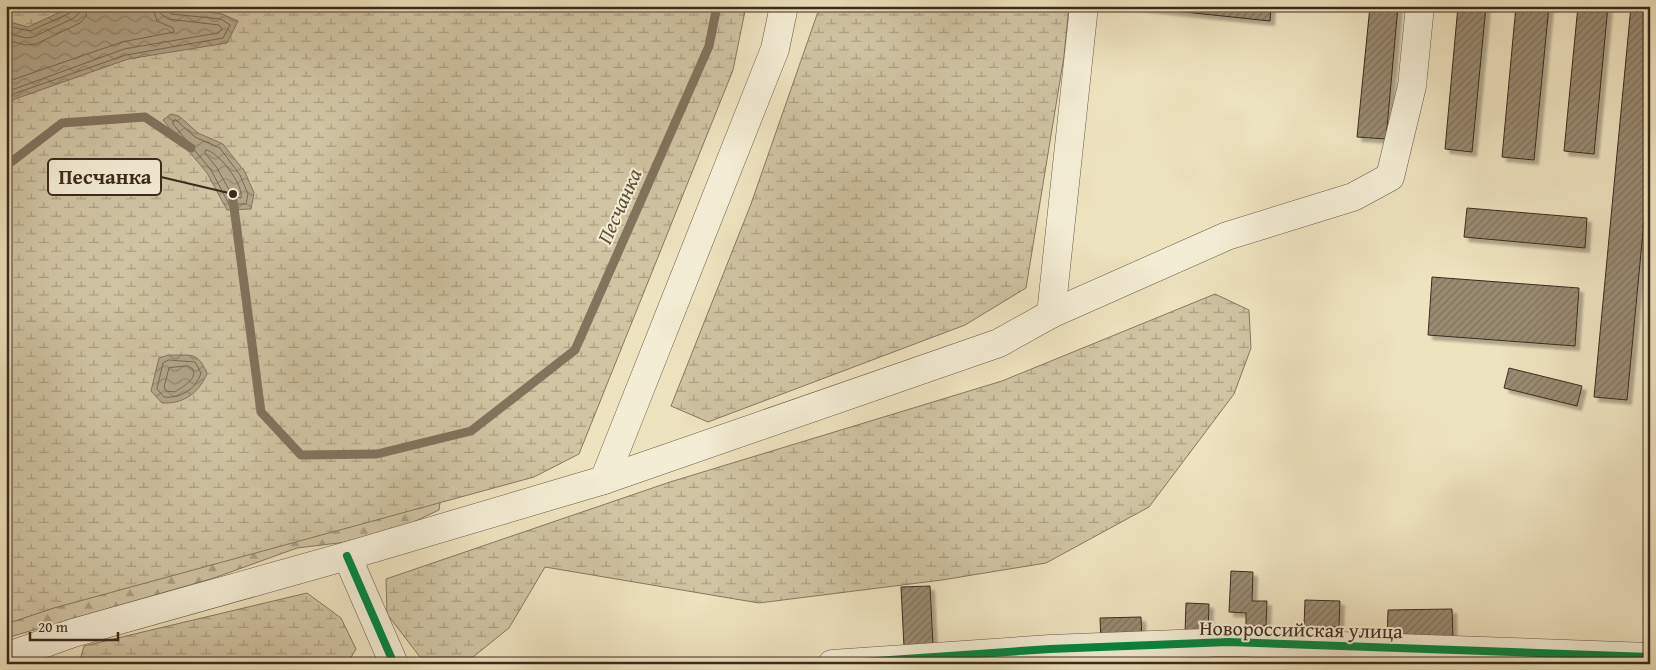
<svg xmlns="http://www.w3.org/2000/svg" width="1656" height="670" font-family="'Gentium Book Plus',serif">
<defs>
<pattern id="forest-firs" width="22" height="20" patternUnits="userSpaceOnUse" patternTransform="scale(1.25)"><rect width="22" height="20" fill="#d0c4a3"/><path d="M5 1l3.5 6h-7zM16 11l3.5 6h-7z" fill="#aa9f84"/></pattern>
<pattern id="wetland-marsh" width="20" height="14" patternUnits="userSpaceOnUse" patternTransform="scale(1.25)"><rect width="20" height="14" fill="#d0c4a3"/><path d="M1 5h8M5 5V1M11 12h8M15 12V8" fill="none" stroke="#aa9f84"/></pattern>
<pattern id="water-waves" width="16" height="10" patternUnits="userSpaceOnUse" patternTransform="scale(1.25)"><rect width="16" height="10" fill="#b1a488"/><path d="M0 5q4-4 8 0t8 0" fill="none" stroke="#91866e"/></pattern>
<pattern id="building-hatch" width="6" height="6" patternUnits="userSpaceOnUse" patternTransform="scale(1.25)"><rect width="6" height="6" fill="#998a71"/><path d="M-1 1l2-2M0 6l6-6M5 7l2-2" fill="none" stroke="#7e715c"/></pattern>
<filter id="shadow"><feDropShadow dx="4.5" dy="4.5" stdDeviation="1" flood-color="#0004"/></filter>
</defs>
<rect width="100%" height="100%" fill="#eee3bf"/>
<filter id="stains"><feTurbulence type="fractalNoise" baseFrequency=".004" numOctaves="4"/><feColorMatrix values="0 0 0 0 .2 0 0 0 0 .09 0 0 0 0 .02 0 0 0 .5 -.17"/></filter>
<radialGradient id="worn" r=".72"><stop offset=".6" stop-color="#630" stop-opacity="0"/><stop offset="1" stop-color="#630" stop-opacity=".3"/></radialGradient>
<path fill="url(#forest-firs)" stroke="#867760" d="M 444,471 L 439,510 L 379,538 L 297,548 L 214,578 L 6,638 L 6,585 Z"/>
<g fill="url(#wetland-marsh)" stroke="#867760">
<path d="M 6,6 L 746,6 L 733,70 L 579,454 L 534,477 L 54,608 L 6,624 Z"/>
<path d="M 820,6 L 1069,6 L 1064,56 L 1026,288 L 965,325 L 708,422 L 671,406 L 751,204 Z"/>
<path d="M 1215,294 L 1249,310 L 1251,348 L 1234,394 L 1149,507 L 1046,563 L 942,580 L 759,603 L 545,567 L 509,628 L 473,657 L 420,657 L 387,614 L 386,579 L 670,482 L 1002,381 Z"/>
<path d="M 307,593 L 341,618 L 356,649 L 347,664 L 79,664 L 84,646 Z"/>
</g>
<g fill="url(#water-waves)" stroke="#82735d">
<path d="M 73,6 L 161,6 L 222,14 L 238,21 L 227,43 L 128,59 L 15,99 L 6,107 L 6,21 L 28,27 Z"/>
<path d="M 171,114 L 179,116 L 198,133 L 223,144 L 245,172 L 254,193 L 251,209 L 227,210 L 207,173 L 163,120 Z"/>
<path d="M 168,355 C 190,356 198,350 207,374 C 198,394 183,404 162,403 L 151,391 L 159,358 Z"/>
</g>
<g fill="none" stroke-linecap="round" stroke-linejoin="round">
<g stroke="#766752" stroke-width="1">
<path d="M 6,26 L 30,31 L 70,13 L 74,6"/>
<path d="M 6,33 L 26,38 L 33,37 L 74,18 L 79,13 L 80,6"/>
<path d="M 6,40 L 26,45 L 36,44 L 80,23 L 86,16 L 87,6"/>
<path d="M 6,82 L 122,42 L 174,32 L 173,28 L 157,21 L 152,6"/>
<path d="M 6,92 L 124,49 L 218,33 L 222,29 L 219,25 L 168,19 L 161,14 L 160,6"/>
<path d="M 6,101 L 13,94 L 126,55 L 223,38 L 230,25 L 221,19 L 171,14 L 166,6"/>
<path d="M 176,120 L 195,137 L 220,148 L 240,175 L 248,194 L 246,204 L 229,204 L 211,170 L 173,124 L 173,121 Z"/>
<path d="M 206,150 C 218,151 244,185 241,198 L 233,197 L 217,168 L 205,153 Z"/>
<path d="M 169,360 L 195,362 L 201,373 C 196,389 180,399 164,397 L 157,389 L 163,363 Z"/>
<path d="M 188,366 L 193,369 C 197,380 183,386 175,392 L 166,391 L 164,387 L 169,368 Z"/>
</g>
<g stroke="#82735d" stroke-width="9">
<path d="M 6,166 L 62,123 L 145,117 L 191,148"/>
<path d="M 233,200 L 261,412 L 301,455 L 377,454 L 471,431 L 575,350 L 709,46 L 717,6"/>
</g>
</g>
<g fill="url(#building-hatch)" stroke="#3c2a1c" filter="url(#shadow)">
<path d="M 1127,6 L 1271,6 L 1270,21 Z"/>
<path d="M 1370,6 L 1398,6 L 1386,139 L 1357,137 Z"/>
<path d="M 1458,6 L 1486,6 L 1472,152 L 1445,149 Z"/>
<path d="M 1516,6 L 1549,6 L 1534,160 L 1502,157 Z"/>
<path d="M 1578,6 L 1608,6 L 1594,154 L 1564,151 Z"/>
<path d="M 1631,6 L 1650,6 L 1650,158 L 1627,400 L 1594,397 Z"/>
<path d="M 1467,208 L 1587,218 L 1585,248 L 1464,237 Z"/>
<path d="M 1432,277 L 1579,288 L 1575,346 L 1428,335 Z"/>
<path d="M 1509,368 L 1582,386 L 1577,406 L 1504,388 Z"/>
<path d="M 1231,571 L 1253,572 L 1252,601 L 1267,601 L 1266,626 L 1246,626 L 1246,613 L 1229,612 Z"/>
<path d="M 930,586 L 933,646 L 904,647 L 901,587 Z"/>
<path d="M 1305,600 L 1340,601 L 1339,627 L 1304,626 Z"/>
<path d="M 1186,603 L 1209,604 L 1208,635 L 1185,634 Z"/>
<path d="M 1452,609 L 1453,639 L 1387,640 L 1388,610 Z"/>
<path d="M 1141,617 L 1142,640 L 1101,641 L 1100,618 Z"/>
</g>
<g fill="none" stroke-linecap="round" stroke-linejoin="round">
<g stroke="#685845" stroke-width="29">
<g id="minor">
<path d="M 1051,314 L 1084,6"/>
<path d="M 604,480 L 775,49 L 784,6"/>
<path d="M 347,556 L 394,664"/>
<path d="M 6,657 L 73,633 L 347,556 L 604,480 L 999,343 L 1051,314 L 1227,236 L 1353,197 L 1390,177 L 1412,86 L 1420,6"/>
<path d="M 832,664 L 1050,649 L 1229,642 L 1650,657"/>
</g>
</g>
<use href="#minor" stroke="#f4edd5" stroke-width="28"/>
<g stroke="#f4edd5" stroke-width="11">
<g id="cycleway">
<path d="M 347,556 L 394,664"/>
<path d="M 832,664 L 1050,649 L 1229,642 L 1650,657"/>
</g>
</g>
<use href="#cycleway" stroke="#00873e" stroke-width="8"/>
</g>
<g text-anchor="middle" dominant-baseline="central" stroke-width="4" stroke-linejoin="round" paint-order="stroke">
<g font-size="20" fill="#3c2a1c" stroke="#f4edd5">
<text transform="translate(1301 629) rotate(1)">Новороссийская улица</text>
</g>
<g font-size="21" font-style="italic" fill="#5f4f3c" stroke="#f4edd5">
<text transform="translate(619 206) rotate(-66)">Песчанка</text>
</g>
</g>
<path fill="none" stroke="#3c2a1c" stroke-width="2" d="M233 194L161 177"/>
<circle fill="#3c2a1c" stroke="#f4edd5" stroke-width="2" cx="233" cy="194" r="5"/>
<rect fill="#f4edd5" stroke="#3c2a1c" stroke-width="2" x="48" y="159" width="113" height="36" rx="5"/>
<g font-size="21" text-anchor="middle" font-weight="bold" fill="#3c2a1c">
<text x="105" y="184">Песчанка</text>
</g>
<rect width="1656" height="670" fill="none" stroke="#eee3bf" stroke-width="25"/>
<rect x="8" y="8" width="1641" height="655" fill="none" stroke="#3c2a1c" stroke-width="2.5"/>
<rect x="12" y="12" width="1631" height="645" fill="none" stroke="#3c2a1c"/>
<path d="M30 632v8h88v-8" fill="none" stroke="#3c2a1c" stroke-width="2.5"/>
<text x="38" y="632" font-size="15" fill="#3c2a1c" stroke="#f4edd5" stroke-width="4" paint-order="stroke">20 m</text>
<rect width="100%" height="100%" filter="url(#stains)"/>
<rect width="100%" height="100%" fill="url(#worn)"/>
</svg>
